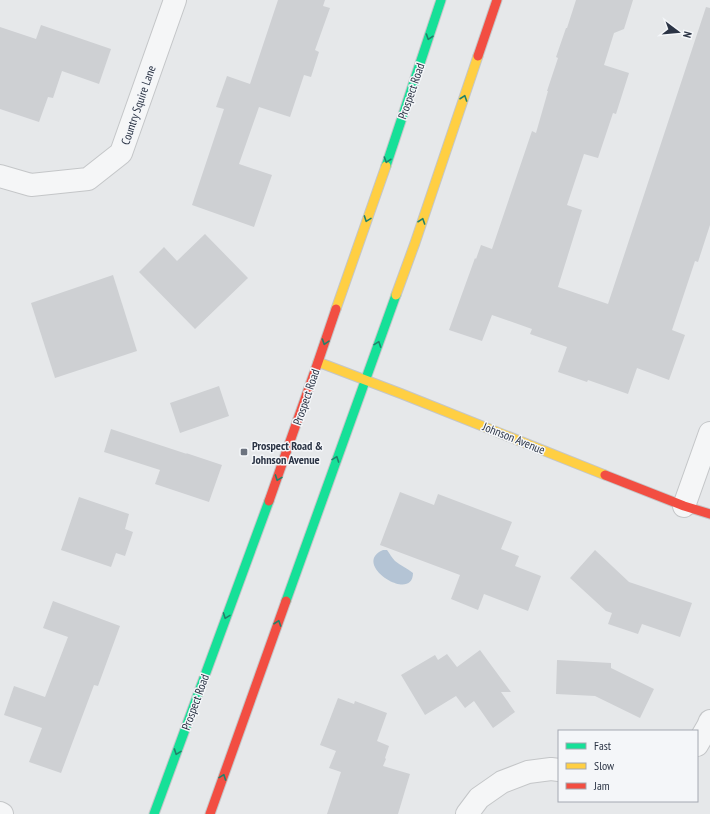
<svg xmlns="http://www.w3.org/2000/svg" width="710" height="814" font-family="'PT Sans Narrow',sans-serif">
<rect width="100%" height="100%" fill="#e6e8ea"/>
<path fill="#b4c4d5" d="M 383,550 L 387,550 C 390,554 392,558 395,561 C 401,566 407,568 413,573 C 413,604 350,564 383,550 Z"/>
<g fill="#ced0d3">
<path d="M 278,0 L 325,0 L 323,6 L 330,8 L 315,50 L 319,52 L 311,77 L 304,75 L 290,117 L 259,107 L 239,164 L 272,175 L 254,227 L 192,205 L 224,109 L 216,107 L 227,76 L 250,84 Z"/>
<path d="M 576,0 L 633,0 L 624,29 L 614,33 L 604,65 L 629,73 L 616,114 L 613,113 L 598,158 L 584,154 L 567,205 L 582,210 L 558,287 L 608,304 L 706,7 L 710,8 L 710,225 L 698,262 L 695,261 L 672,330 L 685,335 L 669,380 L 637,368 L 628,394 L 588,380 L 587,382 L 558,372 L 567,347 L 530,334 L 532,329 L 492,315 L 482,341 L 449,330 L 475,258 L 476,259 L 481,245 L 492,249 L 532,131 L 536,133 L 548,91 L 547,91 L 558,58 L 556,57 L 566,28 L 567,28 Z"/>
<path d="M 41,25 L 111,49 L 99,84 L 62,71 L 53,98 L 48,97 L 39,122 L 0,109 L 0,27 L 36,39 Z"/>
<path d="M 205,234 L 248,278 L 195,329 L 139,272 L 164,247 L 177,261 Z"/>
<path d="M 113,275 L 137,351 L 55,378 L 31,303 Z"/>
<path d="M 219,386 L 229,416 L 180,433 L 170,403 Z"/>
<path d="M 111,429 L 187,454 L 186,453 L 222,465 L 209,502 L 155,484 L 160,470 L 104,452 Z"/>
<path d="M 400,492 L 434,505 L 438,494 L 512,522 L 501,549 L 519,556 L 515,566 L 541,576 L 528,611 L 484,594 L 478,610 L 451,599 L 460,575 L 380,545 Z"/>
<path d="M 79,497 L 129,514 L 125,529 L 133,532 L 125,556 L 116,553 L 111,567 L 61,550 Z"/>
<path d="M 595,550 L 629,582 L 692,603 L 680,637 L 642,624 L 638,634 L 608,624 L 612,613 L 606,611 L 570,578 Z"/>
<path d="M 53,601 L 120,626 L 98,686 L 94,685 L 61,773 L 29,762 L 42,728 L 4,715 L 14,686 L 45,697 L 68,637 L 43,628 Z"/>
<path d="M 480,650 L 511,692 L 501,692 L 515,712 L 493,728 L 474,701 L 465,708 L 456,696 L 425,715 L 401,675 L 435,655 L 438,660 L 447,654 L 457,667 Z"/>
<path d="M 557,660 L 611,663 L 611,668 L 654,689 L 640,718 L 595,696 L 556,694 Z"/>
<path d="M 338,698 L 354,704 L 355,701 L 387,713 L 377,741 L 389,746 L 385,758 L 386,759 L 383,766 L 410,774 L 398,814 L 327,814 L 341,772 L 329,768 L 336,751 L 320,745 Z"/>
</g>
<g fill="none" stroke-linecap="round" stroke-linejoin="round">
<g stroke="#c4c6c8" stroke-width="24">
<g id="street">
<path d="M 0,176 L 31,185 L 88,179 L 121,153 L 175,0"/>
<path d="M 684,506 L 710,433"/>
<path d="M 697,745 L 708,726 L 710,721"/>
<path d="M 0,813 L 2,814"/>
<path d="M 467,814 L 479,798 L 502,782 L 528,772 L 551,769 L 559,770"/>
</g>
</g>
<g stroke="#c4c6c8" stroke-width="11">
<g id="fast">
<path d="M 386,166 L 441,0"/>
<path d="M 286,601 L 396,295"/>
<path d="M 154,814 L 269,501"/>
</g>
</g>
<g stroke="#c4c6c8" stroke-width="11">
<g id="slow">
<path d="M 396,295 L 415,243 L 478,56"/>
<path d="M 336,309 L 386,166"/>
<path d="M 318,362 L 402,394 L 605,475"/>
</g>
</g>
<g stroke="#c4c6c8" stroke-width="11">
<g id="jam">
<path d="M 478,56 L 497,0"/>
<path d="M 605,475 L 684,506 L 710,514"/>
<path d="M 269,501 L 318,362 L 336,309"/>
<path d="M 210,814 L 286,601"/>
</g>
</g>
<use href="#street" stroke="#f5f6f7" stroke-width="22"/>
<use href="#fast" stroke="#16e098" stroke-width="9"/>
<use href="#slow" stroke="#ffcf43" stroke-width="9"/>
<use href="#jam" stroke="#f24e42" stroke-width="9"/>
</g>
<defs><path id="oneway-chevron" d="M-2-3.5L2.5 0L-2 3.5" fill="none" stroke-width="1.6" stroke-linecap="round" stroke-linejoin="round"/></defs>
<g stroke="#22816a">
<use href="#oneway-chevron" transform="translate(429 37) rotate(109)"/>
<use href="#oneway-chevron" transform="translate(464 98) rotate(-71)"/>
<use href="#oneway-chevron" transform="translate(387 160) rotate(109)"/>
<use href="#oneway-chevron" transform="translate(367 219) rotate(110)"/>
<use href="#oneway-chevron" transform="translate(422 221) rotate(-71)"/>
<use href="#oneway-chevron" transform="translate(325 342) rotate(108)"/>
<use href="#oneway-chevron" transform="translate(378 344) rotate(-70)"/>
<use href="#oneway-chevron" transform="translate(336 459) rotate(-70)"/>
<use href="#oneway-chevron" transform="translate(278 478) rotate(110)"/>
<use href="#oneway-chevron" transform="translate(226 616) rotate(110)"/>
<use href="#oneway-chevron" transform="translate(278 623) rotate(-71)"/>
<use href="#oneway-chevron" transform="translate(177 752) rotate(110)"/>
<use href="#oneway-chevron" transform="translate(223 777) rotate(-70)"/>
</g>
<rect fill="#6c737f" stroke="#f4f6f9" stroke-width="1.5" x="240" y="448" width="8" height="8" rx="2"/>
<g text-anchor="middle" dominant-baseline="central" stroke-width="3" stroke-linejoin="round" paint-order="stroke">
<g font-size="12" fill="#2b3445" stroke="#f4f6f9">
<text transform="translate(411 91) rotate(-71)">Prospect Road</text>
<text transform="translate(138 105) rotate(-71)">Country Squire Lane</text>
<text transform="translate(306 397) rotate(-71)">Prospect Road</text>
<text transform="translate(514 438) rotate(22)">Johnson Avenue</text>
<text transform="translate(195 702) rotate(-70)">Prospect Road</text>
</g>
<g font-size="12" font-weight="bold" fill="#2b3445" stroke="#f4f6f9" text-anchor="start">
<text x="252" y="445">Prospect Road &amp;<tspan x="252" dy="14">Johnson Avenue</tspan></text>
</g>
</g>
<rect x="558" y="730" width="140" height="72" fill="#f4f6f9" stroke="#a4a8b1"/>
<rect x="566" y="743" width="20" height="6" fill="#16e098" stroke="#a4a8b1"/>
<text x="594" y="750" font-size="12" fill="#2b3445">Fast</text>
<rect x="566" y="763" width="20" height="6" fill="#ffcf43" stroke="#a4a8b1"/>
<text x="594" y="770" font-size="12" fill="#2b3445">Slow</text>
<rect x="566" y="783" width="20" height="6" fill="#f24e42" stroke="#a4a8b1"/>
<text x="594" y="790" font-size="12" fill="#2b3445">Jam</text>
<g transform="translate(678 32) rotate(106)" stroke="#f4f6f9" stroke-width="3" paint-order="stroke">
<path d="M0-3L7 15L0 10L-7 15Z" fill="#2b3445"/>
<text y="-6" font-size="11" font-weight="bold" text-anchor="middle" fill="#2b3445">N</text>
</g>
</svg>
